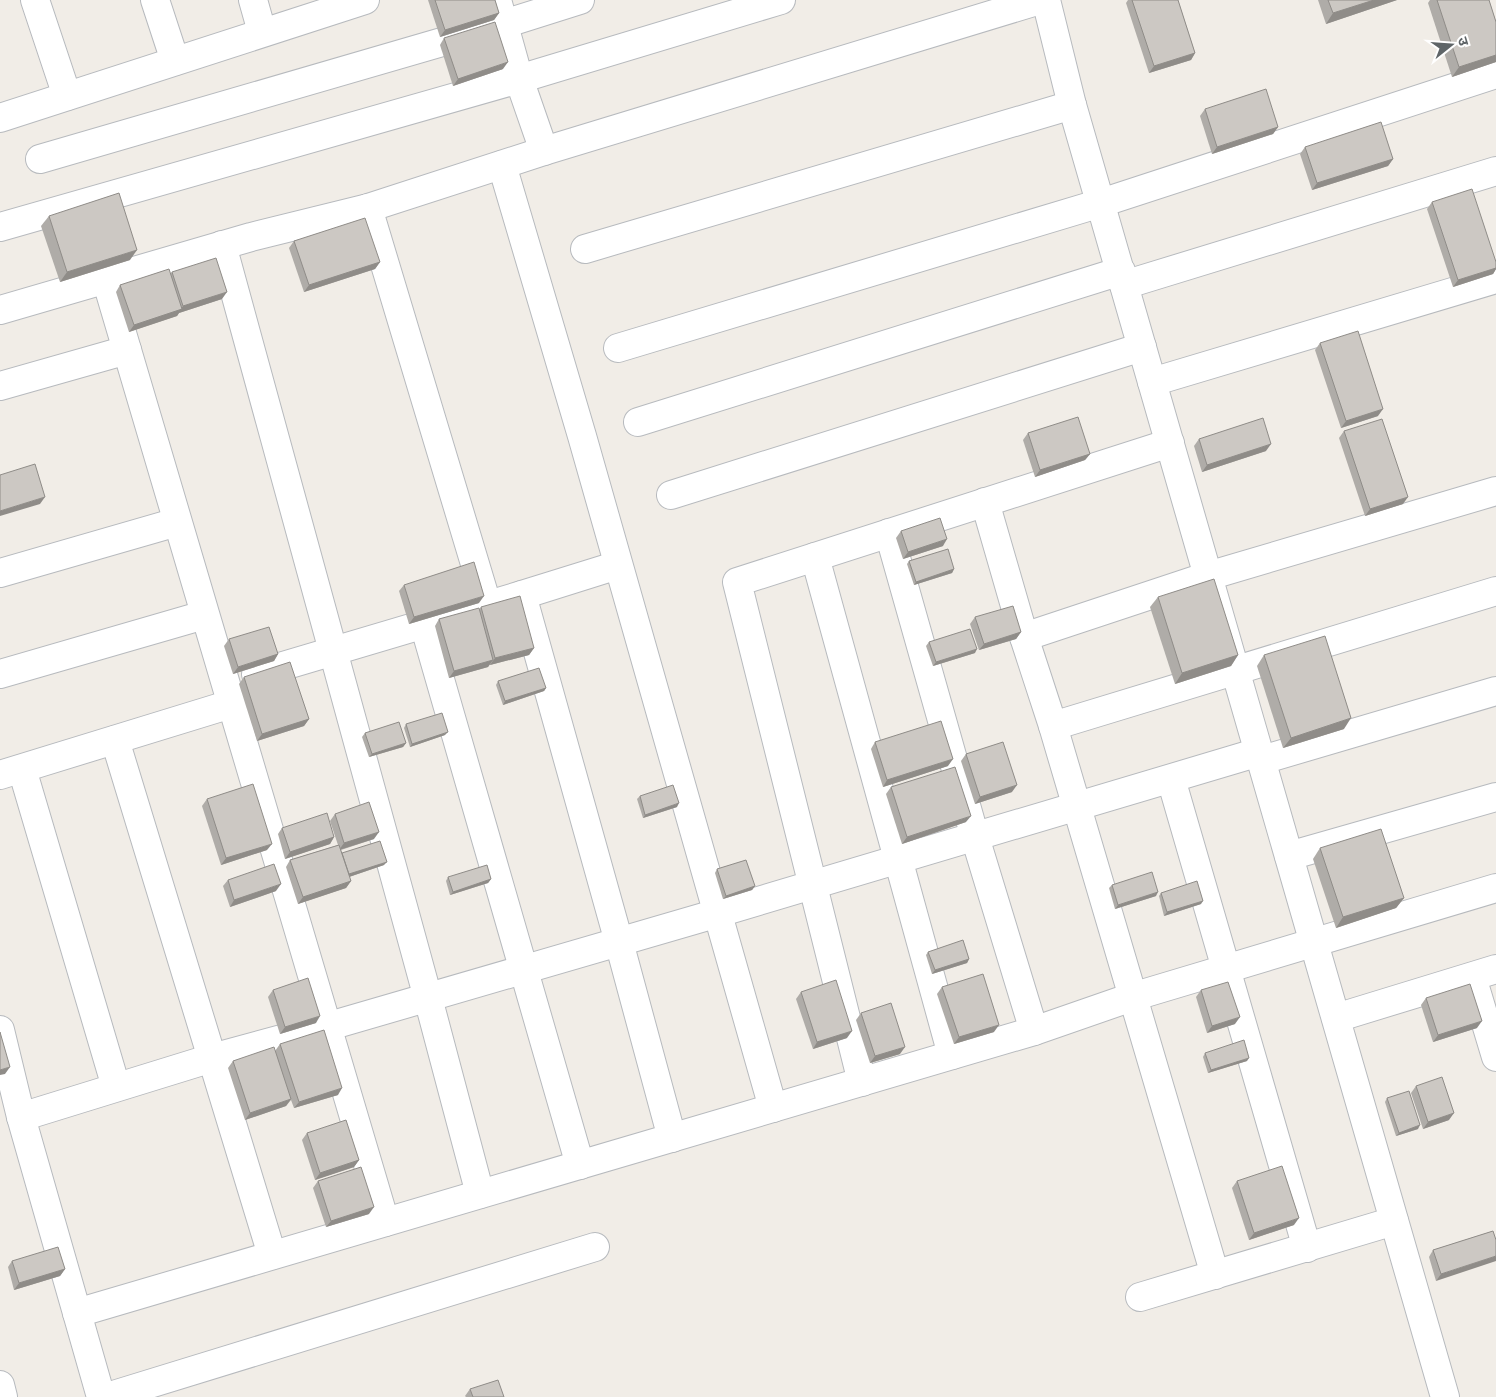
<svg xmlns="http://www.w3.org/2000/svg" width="1496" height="1397" font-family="'Space Grotesk','Noto Sans Devanagari',sans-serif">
<rect width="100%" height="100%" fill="#f1ede7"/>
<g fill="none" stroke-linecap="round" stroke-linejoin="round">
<g stroke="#b7babe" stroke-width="30">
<g id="street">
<path d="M 35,0 L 67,96"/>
<path d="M 155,0 L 175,61"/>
<path d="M 253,0 L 262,32"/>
<path d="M 497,0 L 519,79 L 544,151"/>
<path d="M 1046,0 L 1072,105 L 1445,1397"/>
<path d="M 0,118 L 365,0"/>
<path d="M 40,159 L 504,24 L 580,0"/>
<path d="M 502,165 L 582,436 L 773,1108"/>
<path d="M 368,208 L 487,604"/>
<path d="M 0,227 L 519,79 L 781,0"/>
<path d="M 222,245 L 428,998 L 480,1194"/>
<path d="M 585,249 L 1072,105"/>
<path d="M 106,279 L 385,1222"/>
<path d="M 1124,285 L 1496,171"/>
<path d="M 0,310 L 251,237 L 368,208 L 544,151 L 1040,0"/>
<path d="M 618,348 L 1101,203 L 1496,74"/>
<path d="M 1152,382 L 1496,279"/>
<path d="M 0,386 L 127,350"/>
<path d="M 638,422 L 1121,271"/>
<path d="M 671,495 L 1142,347"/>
<path d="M 985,502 L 1024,637 L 1053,726 L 1215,1275"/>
<path d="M 889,533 L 975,837 L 1034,1031"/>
<path d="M 815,557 L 952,1055"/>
<path d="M 0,573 L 177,522"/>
<path d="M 522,595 L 619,942 L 672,1138"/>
<path d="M 424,624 L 580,1165"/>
<path d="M 1024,637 L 1208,576 L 1496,491"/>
<path d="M 0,674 L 204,615"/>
<path d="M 256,674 L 522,595 L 618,565"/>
<path d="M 1053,726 L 1496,591"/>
<path d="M 115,740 L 272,1255"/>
<path d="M 1262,760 L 1496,691"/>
<path d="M 22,769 L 116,1087"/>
<path d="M 0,775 L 231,704"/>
<path d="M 1171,779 L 1307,1248"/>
<path d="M 1289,856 L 1496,797"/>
<path d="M 1472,977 L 1496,1057"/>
<path d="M 1336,1018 L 1496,969"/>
<path d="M 0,1030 L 21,1117 L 101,1397"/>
<path d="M 862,1082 L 737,582 L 1170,443"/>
<path d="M 21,1117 L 212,1058 L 326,1027 L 718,913 L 1259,752"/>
<path d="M 1140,1297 L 1394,1221"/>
<path d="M 77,1313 L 1034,1031 L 1132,997 L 1496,888"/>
<path d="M 0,1385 L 3,1397"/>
<path d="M 107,1397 L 595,1247"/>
</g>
</g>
<use href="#street" stroke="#fff" stroke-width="28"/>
</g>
<g fill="#afaca8">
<path d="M 428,0 L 495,0 L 499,13 L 494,20 L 440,37 Z"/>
<path d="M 1128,0 L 1178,0 L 1195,53 L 1191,60 L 1149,73 L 1126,3 Z"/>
<path d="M 1318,0 L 1397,0 L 1326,24 Z"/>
<path d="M 1430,0 L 1489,0 L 1496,22 L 1496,62 L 1452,77 L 1428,3 Z"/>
<path d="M 444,38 L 503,69 L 453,86 L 440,45 Z"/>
<path d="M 1205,109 L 1278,127 L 1273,134 L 1212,154 L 1200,116 Z"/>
<path d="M 1305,147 L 1393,159 L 1388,166 L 1312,190 L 1300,154 Z"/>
<path d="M 1432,202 L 1496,262 L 1496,269 L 1493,274 L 1453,287 L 1427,209 Z"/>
<path d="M 49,216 L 130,260 L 60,282 L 41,226 Z"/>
<path d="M 294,241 L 380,262 L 375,269 L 304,292 L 289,248 Z"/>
<path d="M 172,272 L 222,299 L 179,313 L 177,316 L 129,332 L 116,292 L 120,285 L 170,274 Z"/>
<path d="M 1320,343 L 1378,416 L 1341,428 L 1315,350 Z"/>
<path d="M 1344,431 L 1403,504 L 1365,516 L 1339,438 Z"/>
<path d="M 1028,433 L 1090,454 L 1085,460 L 1035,477 L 1023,440 Z"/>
<path d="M 1199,439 L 1266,451 L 1202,472 L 1194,446 Z"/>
<path d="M 901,531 L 943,546 L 903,559 L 896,538 Z"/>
<path d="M 909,561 L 954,569 L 952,573 L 914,585 L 907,564 Z"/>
<path d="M 404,585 L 479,603 L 409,624 L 399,591 Z"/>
<path d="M 1158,597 L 1238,655 L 1231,666 L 1175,684 L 1150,607 Z"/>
<path d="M 481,607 L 534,648 L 529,655 L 490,665 L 490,664 L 488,667 L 449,678 L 435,626 L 439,619 L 479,610 Z"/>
<path d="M 975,617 L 1021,632 L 1016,639 L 979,650 L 970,624 Z"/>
<path d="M 229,639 L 278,654 L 274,661 L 233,674 L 224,646 Z"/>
<path d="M 929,642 L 975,653 L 933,666 L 926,646 Z"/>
<path d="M 1264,655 L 1344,729 L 1283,748 L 1257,666 Z"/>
<path d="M 244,677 L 309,719 L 304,726 L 257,741 L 239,684 Z"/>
<path d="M 498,681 L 546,688 L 544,691 L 503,705 L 496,685 Z"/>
<path d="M 406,724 L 445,735 L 410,747 L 404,728 Z"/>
<path d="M 365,733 L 406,743 L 403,747 L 369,757 L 362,737 Z"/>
<path d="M 875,742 L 948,766 L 883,787 L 871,749 Z"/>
<path d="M 966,754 L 1012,792 L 975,804 L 961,761 Z"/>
<path d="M 891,787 L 966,822 L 902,844 L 886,794 Z"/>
<path d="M 640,796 L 677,807 L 643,818 L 637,799 Z"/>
<path d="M 207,799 L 267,850 L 221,865 L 202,806 Z"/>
<path d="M 335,814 L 374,839 L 341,850 L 342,853 L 384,865 L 349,877 L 351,881 L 346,888 L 298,904 L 286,867 L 290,860 L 338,845 L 330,821 Z"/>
<path d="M 282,828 L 334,837 L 330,844 L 285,859 L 278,834 Z"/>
<path d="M 1320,848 L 1404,898 L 1396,908 L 1336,928 L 1313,859 Z"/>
<path d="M 717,869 L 755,886 L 752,890 L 723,899 L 715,873 Z"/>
<path d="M 448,877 L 491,879 L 488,883 L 450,895 L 446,881 Z"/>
<path d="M 228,880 L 276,891 L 230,907 L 223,886 Z"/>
<path d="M 1112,885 L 1156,896 L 1115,909 L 1109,888 Z"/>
<path d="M 1161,893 L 1201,904 L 1164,916 L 1159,896 Z"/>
<path d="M 928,952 L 969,959 L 967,963 L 932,974 L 926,955 Z"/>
<path d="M 942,987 L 994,1032 L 954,1044 L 937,994 Z"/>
<path d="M 273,990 L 316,1023 L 280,1034 L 268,997 Z"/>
<path d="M 1201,990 L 1235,1024 L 1207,1033 L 1196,997 Z"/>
<path d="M 801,992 L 847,1038 L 813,1049 L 796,999 Z"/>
<path d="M 1426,998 L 1477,1028 L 1433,1042 L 1421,1005 Z"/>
<path d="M 861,1013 L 900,1054 L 870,1063 L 856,1020 Z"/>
<path d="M 280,1044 L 338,1095 L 294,1108 L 291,1100 L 286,1106 L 245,1120 L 228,1068 L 233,1061 L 275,1051 Z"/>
<path d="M 1205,1053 L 1247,1061 L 1208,1073 L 1203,1057 Z"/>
<path d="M 1416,1086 L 1449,1120 L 1423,1129 L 1411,1093 Z"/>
<path d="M 1387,1098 L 1418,1129 L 1396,1136 L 1385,1102 Z"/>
<path d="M 307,1133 L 359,1160 L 354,1167 L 315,1180 L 302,1140 Z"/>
<path d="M 318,1181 L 369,1214 L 326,1227 L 313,1188 Z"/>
<path d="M 1237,1181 L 1294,1225 L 1249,1240 L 1232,1188 Z"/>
<path d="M 1493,1231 L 1436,1281 L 1429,1257 L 1433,1250 Z"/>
<path d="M 12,1261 L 65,1269 L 60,1276 L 14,1290 L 8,1267 Z"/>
<path d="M 470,1389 L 504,1397 L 466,1397 L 465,1396 Z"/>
</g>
<g fill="#8f8c88">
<path d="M 1374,0 L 1397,0 L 1326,24 L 1333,13 Z"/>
<path d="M 499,13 L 494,20 L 440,37 L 445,30 Z"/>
<path d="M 1195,53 L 1191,60 L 1149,73 L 1154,66 Z"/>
<path d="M 1496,55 L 1496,62 L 1452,77 L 1459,67 Z"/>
<path d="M 508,62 L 503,69 L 453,86 L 458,79 Z"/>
<path d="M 1278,127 L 1273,134 L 1212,154 L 1217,147 Z"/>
<path d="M 1393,159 L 1388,166 L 1312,190 L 1317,183 Z"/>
<path d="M 137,250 L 130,260 L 60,282 L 67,272 Z"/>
<path d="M 380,262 L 375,269 L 304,292 L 309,285 Z"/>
<path d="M 1496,268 L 1496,269 L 1493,274 L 1453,287 L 1458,280 Z"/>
<path d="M 227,292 L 222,299 L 179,313 L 177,316 L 129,332 L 134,325 L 181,309 L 183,306 Z"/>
<path d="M 1383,409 L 1378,416 L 1341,428 L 1346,421 Z"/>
<path d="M 1271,444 L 1266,451 L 1202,472 L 1207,465 Z"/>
<path d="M 1090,454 L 1085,460 L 1035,477 L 1040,470 Z"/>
<path d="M 45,497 L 40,504 L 0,516 L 0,511 Z"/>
<path d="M 1408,497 L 1403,504 L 1365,516 L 1370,509 Z"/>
<path d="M 947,539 L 943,546 L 903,559 L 908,552 Z"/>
<path d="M 954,569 L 952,573 L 914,585 L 916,582 Z"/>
<path d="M 484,596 L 479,603 L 409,624 L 414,617 Z"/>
<path d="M 1021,632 L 1016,639 L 979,650 L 984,644 Z"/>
<path d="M 534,648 L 529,655 L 490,665 L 495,658 Z"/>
<path d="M 977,649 L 975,653 L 933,666 L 936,662 Z"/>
<path d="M 278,654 L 274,661 L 233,674 L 238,667 Z"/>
<path d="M 1238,655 L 1231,666 L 1175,684 L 1182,673 Z"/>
<path d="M 493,660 L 488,667 L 449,678 L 454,671 Z"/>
<path d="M 546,688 L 544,691 L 503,705 L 505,701 Z"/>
<path d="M 1351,718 L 1344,729 L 1283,748 L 1291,738 Z"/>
<path d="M 309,719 L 304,726 L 257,741 L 262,734 Z"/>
<path d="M 448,732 L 445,735 L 410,747 L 412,744 Z"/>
<path d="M 406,743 L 403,747 L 369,757 L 372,754 Z"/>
<path d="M 953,759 L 948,766 L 883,787 L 887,780 Z"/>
<path d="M 1017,785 L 1012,792 L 975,804 L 980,797 Z"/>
<path d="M 679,803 L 677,807 L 643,818 L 645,815 Z"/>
<path d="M 971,816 L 966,822 L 902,844 L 907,837 Z"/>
<path d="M 379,832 L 374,839 L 339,850 L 344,843 Z"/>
<path d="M 334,837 L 330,844 L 285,859 L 290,852 Z"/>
<path d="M 272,844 L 267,850 L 221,865 L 226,858 Z"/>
<path d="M 387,862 L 384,865 L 346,878 L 348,874 Z"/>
<path d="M 491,879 L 488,883 L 450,895 L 453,892 Z"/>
<path d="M 351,881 L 346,888 L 298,904 L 303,897 Z"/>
<path d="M 281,884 L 276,891 L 230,907 L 234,900 Z"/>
<path d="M 755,886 L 752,890 L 723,899 L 726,896 Z"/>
<path d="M 1158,892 L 1156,896 L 1115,909 L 1118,905 Z"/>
<path d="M 1404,898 L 1396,908 L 1336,928 L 1343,917 Z"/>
<path d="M 1203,901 L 1201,904 L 1164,916 L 1167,912 Z"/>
<path d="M 969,959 L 967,963 L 932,974 L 935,970 Z"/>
<path d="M 320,1016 L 316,1023 L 280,1034 L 285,1027 Z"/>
<path d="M 1240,1017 L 1235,1024 L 1207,1033 L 1212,1026 Z"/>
<path d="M 1482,1021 L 1477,1028 L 1433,1042 L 1438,1035 Z"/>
<path d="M 999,1025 L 994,1032 L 954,1044 L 959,1037 Z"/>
<path d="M 852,1031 L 847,1038 L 813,1049 L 817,1042 Z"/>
<path d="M 905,1047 L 900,1054 L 870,1063 L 875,1056 Z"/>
<path d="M 1249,1058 L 1247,1061 L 1208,1073 L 1211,1070 Z"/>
<path d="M 10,1067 L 5,1074 L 0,1075 L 0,1070 Z"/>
<path d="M 342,1088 L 338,1095 L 294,1108 L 299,1102 Z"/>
<path d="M 291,1099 L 286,1106 L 245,1120 L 250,1113 Z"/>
<path d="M 1454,1113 L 1449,1120 L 1423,1129 L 1428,1122 Z"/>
<path d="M 1420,1125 L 1418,1129 L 1396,1136 L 1399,1133 Z"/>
<path d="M 359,1160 L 354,1167 L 315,1180 L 320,1173 Z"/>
<path d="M 374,1207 L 369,1214 L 326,1227 L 331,1221 Z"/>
<path d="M 1299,1218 L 1294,1225 L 1249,1240 L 1254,1233 Z"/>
<path d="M 1496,1256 L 1496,1261 L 1436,1281 L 1441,1274 Z"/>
<path d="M 65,1269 L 60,1276 L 14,1290 L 19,1283 Z"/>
</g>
<g fill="#ccc8c3" stroke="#8f8c88">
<path d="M 435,0 L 495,0 L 499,13 L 445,30 Z"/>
<path d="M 1132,0 L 1178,0 L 1195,53 L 1154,66 Z"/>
<path d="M 1328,0 L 1374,0 L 1333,13 Z"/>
<path d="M 1437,0 L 1489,0 L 1496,22 L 1496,55 L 1459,67 Z"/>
<path d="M 495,22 L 508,62 L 458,79 L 444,38 Z"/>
<path d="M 1266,89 L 1278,127 L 1217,147 L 1205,109 Z"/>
<path d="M 1381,122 L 1393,159 L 1317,183 L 1305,147 Z"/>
<path d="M 1472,189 L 1496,262 L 1496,268 L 1458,280 L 1432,202 Z"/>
<path d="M 119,193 L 137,250 L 67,272 L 49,216 Z"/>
<path d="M 365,218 L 380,262 L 309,285 L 294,241 Z"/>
<path d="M 216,258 L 227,292 L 183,306 L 172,272 Z"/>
<path d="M 169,269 L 182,309 L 134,325 L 120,285 Z"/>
<path d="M 1358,331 L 1383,409 L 1346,421 L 1320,343 Z"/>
<path d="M 1078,417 L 1090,454 L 1040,470 L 1028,433 Z"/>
<path d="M 1263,418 L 1271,444 L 1207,465 L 1199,439 Z"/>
<path d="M 1382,419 L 1408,497 L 1370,509 L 1344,431 Z"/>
<path d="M 35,464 L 45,497 L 0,511 L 0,475 Z"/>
<path d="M 940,518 L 947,539 L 908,552 L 901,531 Z"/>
<path d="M 948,549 L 954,569 L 916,582 L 909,561 Z"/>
<path d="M 474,562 L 484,596 L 414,617 L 404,585 Z"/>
<path d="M 1214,579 L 1238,655 L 1182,673 L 1158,597 Z"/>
<path d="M 520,596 L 534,648 L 495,658 L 481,607 Z"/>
<path d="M 1013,606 L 1021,632 L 984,644 L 975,617 Z"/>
<path d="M 479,608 L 493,660 L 454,671 L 439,619 Z"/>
<path d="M 269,627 L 278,654 L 238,667 L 229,639 Z"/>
<path d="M 970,629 L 977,649 L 936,662 L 929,642 Z"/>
<path d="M 1325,636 L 1351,718 L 1291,738 L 1264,655 Z"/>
<path d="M 290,662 L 309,719 L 262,734 L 244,677 Z"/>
<path d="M 539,668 L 546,688 L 505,701 L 498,681 Z"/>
<path d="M 442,713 L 448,732 L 412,744 L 406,724 Z"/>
<path d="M 941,721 L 953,759 L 887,780 L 875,742 Z"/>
<path d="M 399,722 L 406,743 L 372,754 L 365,733 Z"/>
<path d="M 1003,742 L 1017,785 L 980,797 L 966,754 Z"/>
<path d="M 955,767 L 971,816 L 907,837 L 891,787 Z"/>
<path d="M 253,784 L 272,844 L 226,858 L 207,799 Z"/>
<path d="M 673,785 L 679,803 L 645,815 L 640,796 Z"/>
<path d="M 369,802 L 379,832 L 344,843 L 335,814 Z"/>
<path d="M 327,813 L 334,837 L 290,852 L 282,828 Z"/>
<path d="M 1381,829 L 1404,898 L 1343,917 L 1320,848 Z"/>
<path d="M 380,841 L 387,862 L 349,874 L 342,853 Z"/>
<path d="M 339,845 L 351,881 L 303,897 L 290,860 Z"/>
<path d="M 746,860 L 755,886 L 726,896 L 717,869 Z"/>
<path d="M 274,864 L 281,884 L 234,900 L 228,880 Z"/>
<path d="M 487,865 L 491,879 L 453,892 L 448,877 Z"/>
<path d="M 1152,872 L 1158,892 L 1118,905 L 1112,885 Z"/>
<path d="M 1197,881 L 1203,901 L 1167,912 L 1161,893 Z"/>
<path d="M 963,940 L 969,959 L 935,970 L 928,952 Z"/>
<path d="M 983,974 L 999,1025 L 959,1037 L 942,987 Z"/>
<path d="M 308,978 L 320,1016 L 285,1027 L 273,990 Z"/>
<path d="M 836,980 L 852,1031 L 817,1042 L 801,992 Z"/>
<path d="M 1228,982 L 1240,1017 L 1212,1026 L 1201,990 Z"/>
<path d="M 1470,984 L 1482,1021 L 1438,1035 L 1426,998 Z"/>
<path d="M 891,1003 L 905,1047 L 875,1056 L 861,1013 Z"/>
<path d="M 324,1030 L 342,1088 L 299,1102 L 280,1044 Z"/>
<path d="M 0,1032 L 10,1067 L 0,1070 Z"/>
<path d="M 1244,1040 L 1249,1058 L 1211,1070 L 1205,1053 Z"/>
<path d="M 274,1047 L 291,1099 L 250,1113 L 233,1061 Z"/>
<path d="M 1442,1077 L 1454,1113 L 1428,1122 L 1416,1086 Z"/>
<path d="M 1409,1091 L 1420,1125 L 1399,1133 L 1387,1098 Z"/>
<path d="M 346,1120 L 359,1160 L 320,1173 L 307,1133 Z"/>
<path d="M 1282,1166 L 1299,1218 L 1254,1233 L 1237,1181 Z"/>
<path d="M 361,1167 L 374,1207 L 331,1221 L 318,1181 Z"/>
<path d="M 1493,1231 L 1496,1240 L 1496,1256 L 1441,1274 L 1433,1250 Z"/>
<path d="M 58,1247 L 65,1269 L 19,1283 L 12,1261 Z"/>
<path d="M 498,1380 L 504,1397 L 473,1397 L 470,1389 Z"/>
</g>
<g transform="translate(1451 45) rotate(73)" stroke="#ffffff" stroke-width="4" paint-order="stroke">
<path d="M0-4L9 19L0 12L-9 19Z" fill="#5e6467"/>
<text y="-8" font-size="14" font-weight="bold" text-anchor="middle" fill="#5e6467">उ</text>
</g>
</svg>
